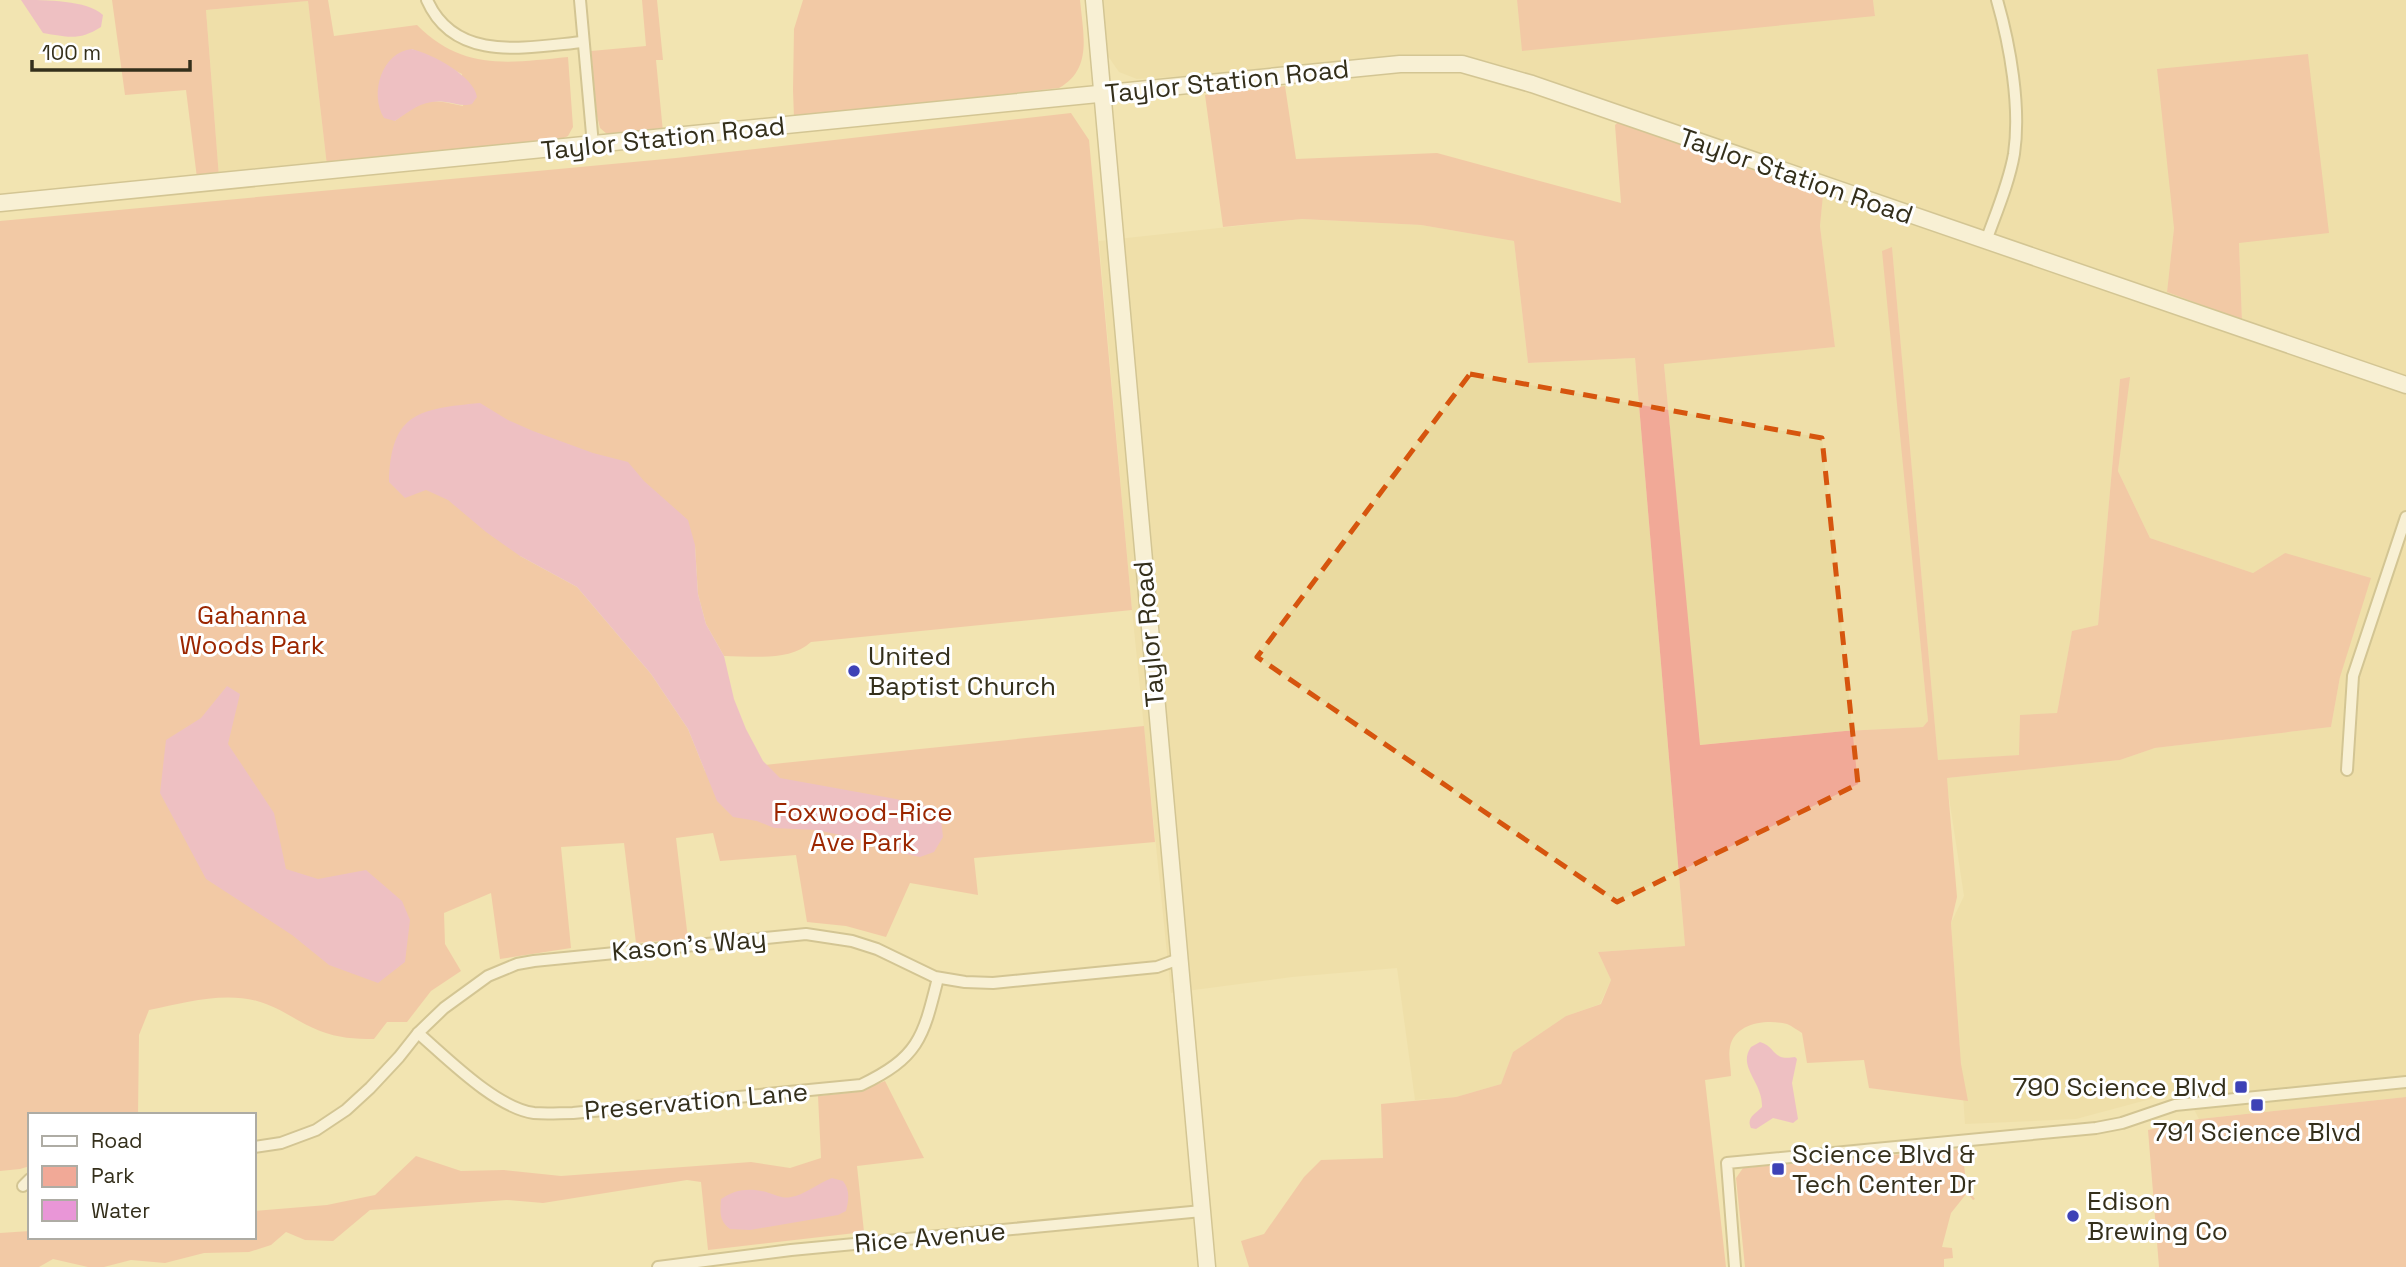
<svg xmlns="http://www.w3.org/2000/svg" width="2406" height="1267" font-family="'Space Grotesk',sans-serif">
<rect width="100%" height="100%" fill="#f2e4b1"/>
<g fill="#eadaa0" fill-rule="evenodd">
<path d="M 1100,0 L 1517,0 L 1523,50 L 1875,15 L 1873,0 L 2406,0 L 2406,1097 L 2199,1119 L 2184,1090 L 2076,1119 L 1965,1124 L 1951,923 L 1964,896 L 1946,778 L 2120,760 L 2155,748 L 2331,727 L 2340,677 L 2285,553 L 2253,573 L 2150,538 L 2118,471 L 2129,378 L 2120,379 L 2098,625 L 2072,632 L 2057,713 L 2020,755 L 1938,761 L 1892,248 L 1883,251 L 1928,721 L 1924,727 L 1845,731 L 1699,745 L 1664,363 L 1835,347 L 1820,226 L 1824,180 L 1510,70 L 1280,70 L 1137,79 L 1119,72 L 1108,56 L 1102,34 ZM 2174,228 L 2239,243 L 2242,319 L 2167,292 Z"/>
<path d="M 308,1 L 327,166 L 219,177 L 206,10 Z"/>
<path d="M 1302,219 L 1421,225 L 1514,241 L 1528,363 L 1635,358 L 1685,946 L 1598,952 L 1611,980 L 1600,1004 L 1566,1016 L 1513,1052 L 1501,1084 L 1456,1097 L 1415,1100 L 1397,968 L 1292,977 L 1171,993 L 1132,610 L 1099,241 Z"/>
</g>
<g fill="#f1a997" fill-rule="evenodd">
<path d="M 112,0 L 328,0 L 334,36 L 417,25 C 463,71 508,63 568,57 L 573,127 L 568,136 L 556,142 L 327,166 L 308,1 L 206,10 L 219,177 L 197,178 L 186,90 L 125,95 ZM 412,49 L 462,74 L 463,106 C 449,103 432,98 418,104 C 410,108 402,116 395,121 Z"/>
<path d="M 642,0 L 657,0 L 663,60 L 656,60 L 663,132 L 624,136 L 607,134 L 600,128 L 597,116 L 591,51 L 646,46 Z"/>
<path d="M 803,0 L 1080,0 C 1083,34 1093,69 1059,88 L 794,118 L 793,90 L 794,29 Z"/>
<path d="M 1517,0 L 1873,0 L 1875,16 L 1522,51 Z"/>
<path d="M 2308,54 L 2329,233 L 2239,243 L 2242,320 L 2167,292 L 2174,228 L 2157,69 Z"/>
<path d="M 1285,86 L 1296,159 L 1437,153 L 1621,203 L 1615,125 L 1618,122 L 1823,195 L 1820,226 L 1835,347 L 1664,364 L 1700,745 L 1845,731 L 1923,727 L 1928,721 L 1882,251 L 1892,247 L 1938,760 L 2019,755 L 2020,715 L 2057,713 L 2072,631 L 2098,625 L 2120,379 L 2130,377 L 2118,471 L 2150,538 L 2253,573 L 2285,553 L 2371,578 L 2340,677 L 2331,727 L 2155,748 L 2120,760 L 1947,778 L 1957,897 L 1951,923 L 1961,1064 L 1968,1101 L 1869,1088 L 1864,1060 L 1807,1063 L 1802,1033 C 1797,1030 1792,1026 1787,1024 C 1766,1019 1735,1023 1730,1047 C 1728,1056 1731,1067 1731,1076 L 1705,1080 L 1726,1267 L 1249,1267 L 1241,1241 L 1264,1234 L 1304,1177 L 1321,1160 L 1383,1158 L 1381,1104 L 1456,1097 L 1501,1084 L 1513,1052 L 1566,1016 L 1601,1004 L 1611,980 L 1598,952 L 1685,946 L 1635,358 L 1528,363 L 1514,241 L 1421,225 L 1302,219 L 1223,227 L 1205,95 Z"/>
<path d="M 1071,113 L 1089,140 L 1132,610 L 811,642 C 789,662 752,656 724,656 L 706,624 L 698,594 L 695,545 L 520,556 L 577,587 L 651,674 L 688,729 L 705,771 L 1144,726 L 1155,842 L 974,858 L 978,895 L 910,883 L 886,937 L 846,926 L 807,922 L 796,855 L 720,861 L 713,833 L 676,838 L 688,939 L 636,943 L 624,843 L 561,847 L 571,948 L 500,959 L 491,893 L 444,913 L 445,944 L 461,971 L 431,991 L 407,1022 L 387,1022 L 374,1039 C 355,1039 338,1038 320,1031 C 299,1023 280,1007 257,1001 C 221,992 185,1003 149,1010 L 139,1035 L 138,1115 L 30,1115 L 30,1166 L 20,1169 L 0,1171 L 0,221 L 676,158 Z"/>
<path d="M 885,1081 L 924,1158 L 857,1166 L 864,1232 L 708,1250 L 701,1182 L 687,1180 L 543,1203 L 507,1200 L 370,1210 L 333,1241 L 305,1240 L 286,1232 L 271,1245 L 249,1252 L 204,1253 L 165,1263 L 131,1260 L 104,1267 L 88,1267 L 53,1259 L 39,1267 L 0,1267 L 0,1233 L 30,1231 L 30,1237 L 254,1237 L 254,1211 L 327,1205 L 375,1195 L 416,1156 L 461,1171 L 504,1170 L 561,1176 L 751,1162 L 790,1168 L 821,1158 L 818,1096 L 856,1092 Z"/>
<path d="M 2406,1097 L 2406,1267 L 2159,1267 L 2148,1130 L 2199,1119 Z"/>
<path d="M 1962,1149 L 1967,1189 L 1975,1199 L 1973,1200 L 1967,1193 L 1951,1213 L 1942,1247 L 1952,1248 L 1953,1258 L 1944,1259 L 1944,1267 L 1745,1267 L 1736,1178 L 1743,1168 Z"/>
</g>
<g fill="#e996d7">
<path d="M 21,0 C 46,0 87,0 103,15 L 101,27 C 79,41 68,37 43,33 Z"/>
<path d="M 412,49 C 432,54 474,76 477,97 L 472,104 C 462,107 455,103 445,102 C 423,99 412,110 395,121 L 384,118 C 369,93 382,52 412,49 Z"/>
<path d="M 480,403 L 508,420 L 533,431 L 593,453 L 628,462 L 644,481 L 688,520 L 695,545 L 698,594 L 706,624 L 724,656 L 734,699 L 746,729 L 763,761 L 780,778 L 896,799 L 926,806 L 941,819 L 943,837 L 934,852 L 920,857 L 878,848 L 862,841 L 840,835 L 816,830 L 774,828 L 757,821 L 733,817 L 717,801 L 688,729 L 651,674 L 577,587 L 520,556 L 486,532 L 448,500 L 426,490 L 405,498 L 389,482 C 391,412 419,409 480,403 Z"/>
<path d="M 227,686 L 240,694 L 228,744 L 274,813 L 286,869 L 318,879 L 366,870 L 402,901 L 410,920 L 405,962 L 378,983 L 329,965 L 292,935 L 206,879 L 160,793 L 166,740 L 201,718 Z"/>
<path d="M 1760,1042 C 1777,1047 1771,1061 1795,1057 L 1797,1059 L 1792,1083 L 1798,1119 L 1793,1123 L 1773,1118 L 1756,1129 L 1751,1128 C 1746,1118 1755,1114 1762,1107 C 1763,1082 1737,1067 1751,1047 Z"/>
<path d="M 832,1178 L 843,1181 C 850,1190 849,1199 846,1211 L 838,1215 L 750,1230 L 730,1229 C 719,1221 720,1212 721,1199 C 735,1189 751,1187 769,1193 C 777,1195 782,1199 791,1197 C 803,1196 818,1183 832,1178 Z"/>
</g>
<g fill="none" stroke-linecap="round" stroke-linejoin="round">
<g stroke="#aea170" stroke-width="14">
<g id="street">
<path d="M 427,0 C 455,64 528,47 583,42"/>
<path d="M 580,0 L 593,145"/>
<path d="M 1986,241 C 1996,213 2009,183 2014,154 C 2021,107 2010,45 1997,0"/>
<path d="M 2347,770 L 2353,676 L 2406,517"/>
<path d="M 418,1033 C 447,1058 496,1108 534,1113 C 547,1114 560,1113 573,1113 L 861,1085 C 919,1057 923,1038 938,978"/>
<path d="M 254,1147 L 281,1143 L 316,1130 L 346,1110 L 370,1088 L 399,1057 L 418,1033 L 444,1008 L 488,976 L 517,964 L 534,961 L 806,934 L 852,941 L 877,949 L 935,977 L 965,982 L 993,983 L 1157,967 L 1179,959"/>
<path d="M 23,1186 L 30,1179"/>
<path d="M 658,1267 L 791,1250 L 1202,1211"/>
<path d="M 1735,1267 L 1727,1163 L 2096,1128 L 2122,1123 L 2175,1105 L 2406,1082"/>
</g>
</g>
<g stroke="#aea170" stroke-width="19">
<g id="secondary">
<path d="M 1094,0 L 1207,1267"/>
<path d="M 0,203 L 1400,64 L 1462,64 L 1532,84 L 2406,385"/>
</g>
</g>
<use href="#street" stroke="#fff" stroke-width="10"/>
<use href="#secondary" stroke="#fff" stroke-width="16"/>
</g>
<path d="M0 0H2406V1267H0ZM 1470,374 L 1822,438 L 1858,784 L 1617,902 L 1257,657 Z" fill="#f2e4b1" fill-opacity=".55" fill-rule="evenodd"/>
<path fill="none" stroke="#d6550e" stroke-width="5" stroke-dasharray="14 9" stroke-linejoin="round" d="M 1470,374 L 1822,438 L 1858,784 L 1617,902 L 1257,657 Z"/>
<g fill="#3e42b6" stroke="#fff" stroke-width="2.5">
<circle cx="854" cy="671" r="7"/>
<rect x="2234" y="1080" width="14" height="14" rx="3.5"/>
<rect x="2250" y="1098" width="14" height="14" rx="3.5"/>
<rect x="1771" y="1162" width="14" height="14" rx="3.5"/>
<circle cx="2073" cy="1216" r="7"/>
</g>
<g text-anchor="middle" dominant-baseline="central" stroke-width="6" stroke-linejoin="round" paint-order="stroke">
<g font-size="26" fill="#342f1b" stroke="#fff">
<text transform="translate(1227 81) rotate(-6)">Taylor Station Road</text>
<text transform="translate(663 138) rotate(-6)">Taylor Station Road</text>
<text transform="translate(1796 176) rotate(19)">Taylor Station Road</text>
<text transform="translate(1149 634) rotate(-95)">Taylor Road</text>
<text transform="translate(689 945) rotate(-5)">Kason's Way</text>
<text transform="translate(696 1101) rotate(-5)">Preservation Lane</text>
<text transform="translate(930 1237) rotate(-5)">Rice Avenue</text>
</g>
<g font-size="26" fill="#9b2600" stroke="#fff">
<text x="252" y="615">Gahanna<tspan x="252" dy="30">Woods Park</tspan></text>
<text x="863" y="812">Foxwood-Rice<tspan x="863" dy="30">Ave Park</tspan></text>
</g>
<g font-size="26" fill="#342f1b" stroke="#fff" text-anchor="start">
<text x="868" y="656">United<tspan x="868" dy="30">Baptist Church</tspan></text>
<text x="2227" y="1087" text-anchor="end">790 Science Blvd</text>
<text x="2257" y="1132" text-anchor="middle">791 Science Blvd</text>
<text x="1792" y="1154">Science Blvd &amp;<tspan x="1792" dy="30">Tech Center Dr</tspan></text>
<text x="2087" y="1201">Edison<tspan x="2087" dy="30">Brewing Co</tspan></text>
</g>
</g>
<rect x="28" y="1113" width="228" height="126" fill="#ffffff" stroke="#aeaca4" stroke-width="2"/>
<rect x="42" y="1136" width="35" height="10" fill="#ffffff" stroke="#aeaca4" stroke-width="2"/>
<text x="91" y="1148" font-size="21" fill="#342f1b">Road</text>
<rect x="42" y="1166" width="35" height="21" fill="#f1a997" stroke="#aeaca4" stroke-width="2"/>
<text x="91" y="1183" font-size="21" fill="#342f1b">Park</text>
<rect x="42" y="1200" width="35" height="21" fill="#e996d7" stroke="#aeaca4" stroke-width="2"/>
<text x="91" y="1218" font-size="21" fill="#342f1b">Water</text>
<path d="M32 60v10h158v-10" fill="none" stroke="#342f1b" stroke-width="3.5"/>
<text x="42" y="60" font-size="21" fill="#342f1b" stroke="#ffffff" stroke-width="5" paint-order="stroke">100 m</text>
</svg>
